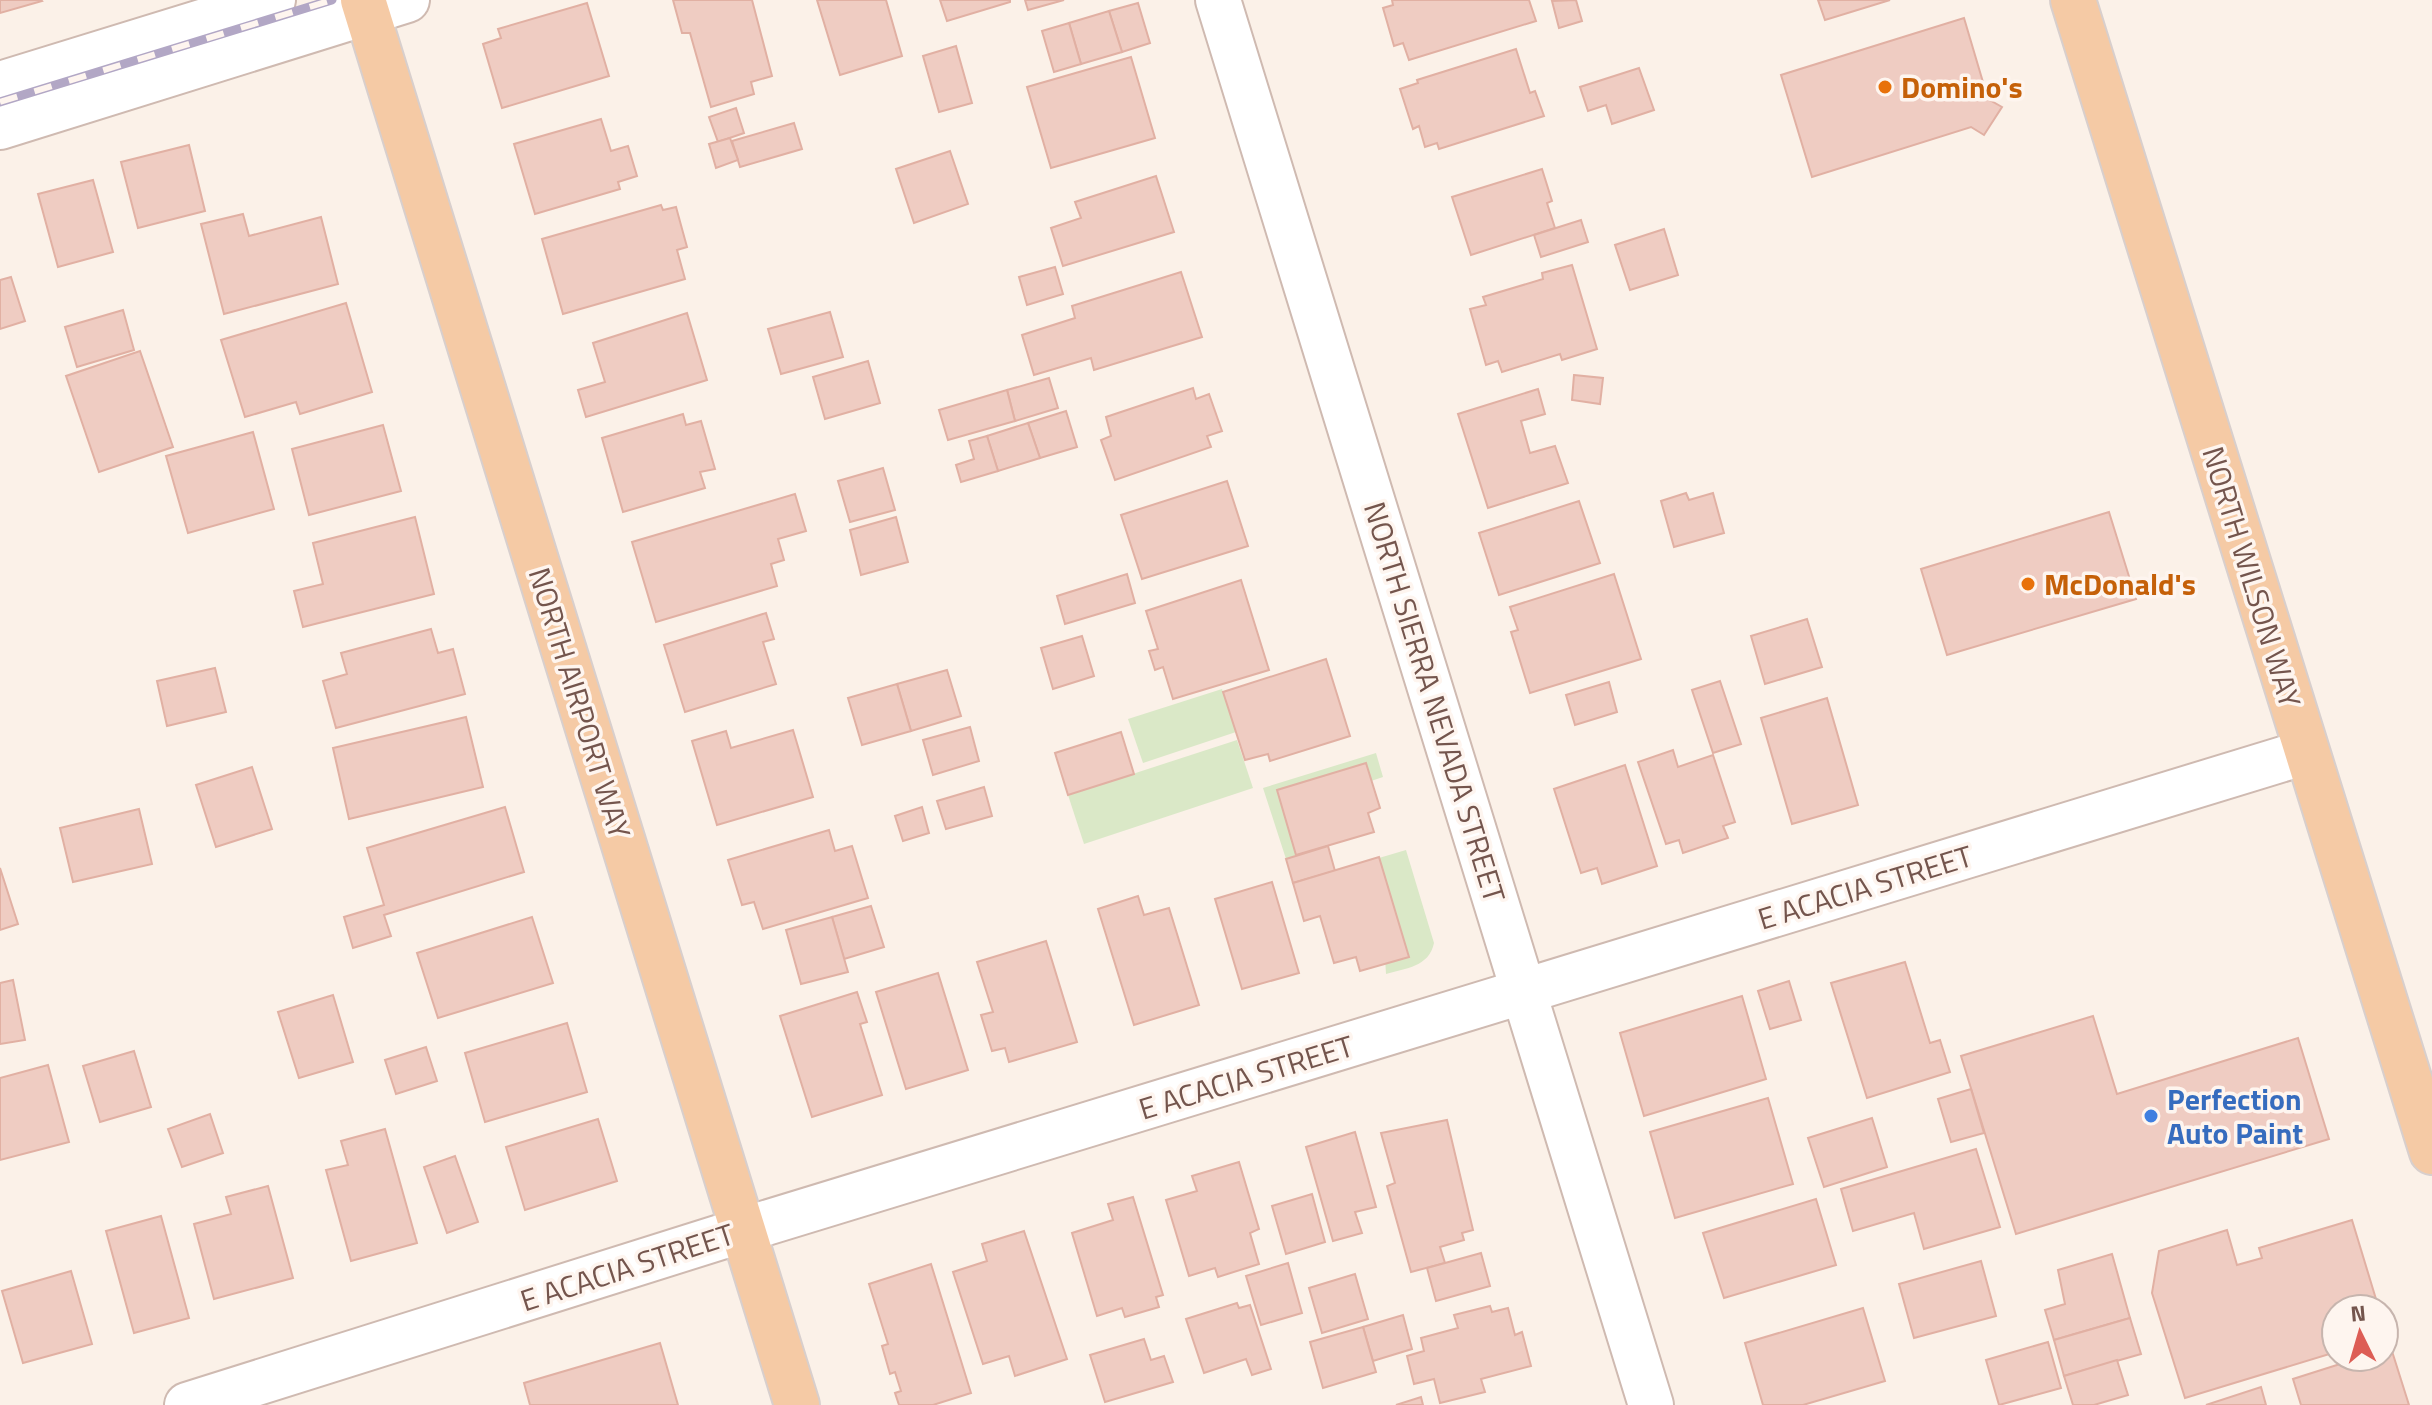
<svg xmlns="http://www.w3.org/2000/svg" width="2432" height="1405" font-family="'Titillium Web',sans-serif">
<rect width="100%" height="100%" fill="#fbf1e8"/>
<g fill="#dae8c7">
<path d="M 1222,689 L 1236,732 L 1143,763 L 1128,719 Z"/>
<path d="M 1237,740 L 1253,788 L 1084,844 L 1068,795 Z"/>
<path d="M 1376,753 L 1383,777 L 1371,781 L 1365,763 L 1277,790 L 1296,855 L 1286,859 L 1263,788 Z"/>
<path d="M 1406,850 L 1434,943 C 1429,967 1406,968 1386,974 L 1379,858 Z"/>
</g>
<g fill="#efccc2" stroke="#e1b0a3" stroke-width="2">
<path d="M 0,0 L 41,0 L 42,1 L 0,13 Z"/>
<path d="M 673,0 L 752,0 L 772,76 L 751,82 L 754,94 L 711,107 L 690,33 L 682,33 Z"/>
<path d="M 817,0 L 886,0 L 902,56 L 840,75 Z"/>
<path d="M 940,0 L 1010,0 L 1010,2 L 947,21 Z"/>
<path d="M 1025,0 L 1064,0 L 1028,10 Z"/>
<path d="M 1392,0 L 1529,0 L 1536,21 L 1409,60 L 1403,43 L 1394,46 L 1383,8 L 1393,5 Z"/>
<path d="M 1576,0 L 1582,21 L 1559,28 L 1552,1 Z"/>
<path d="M 1818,0 L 1890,0 L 1825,20 Z"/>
<path d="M 587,3 L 609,76 L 502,108 L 483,44 L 501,38 L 498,29 Z"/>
<path d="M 1138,3 L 1150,43 L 1122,52 L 1109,11 Z"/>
<path d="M 1109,11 L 1122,52 L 1081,64 L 1069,23 Z"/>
<path d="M 1964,18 L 1988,99 L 2002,107 L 1984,135 L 1971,127 L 1812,177 L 1781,75 Z"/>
<path d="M 1069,23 L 1081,64 L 1054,72 L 1042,31 Z"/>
<path d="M 956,46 L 972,103 L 939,112 L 923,56 Z"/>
<path d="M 1516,49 L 1530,93 L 1535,91 L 1544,116 L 1439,149 L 1437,143 L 1425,147 L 1419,126 L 1413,129 L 1400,89 L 1418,83 L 1417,80 Z"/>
<path d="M 1131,57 L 1155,138 L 1051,168 L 1027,87 Z"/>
<path d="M 1639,68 L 1654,110 L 1612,124 L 1606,105 L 1588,111 L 1580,87 Z"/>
<path d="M 736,108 L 744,133 L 718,142 L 709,117 Z"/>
<path d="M 601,119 L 611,151 L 628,146 L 637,176 L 618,182 L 620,189 L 535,214 L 514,144 Z"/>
<path d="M 794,123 L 802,149 L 740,167 L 732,141 Z"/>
<path d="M 730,138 L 738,160 L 716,168 L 709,144 Z"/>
<path d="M 189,145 L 205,211 L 138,228 L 121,162 Z"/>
<path d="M 950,151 L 968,204 L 914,223 L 896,169 Z"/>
<path d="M 1542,169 L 1552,201 L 1547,203 L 1555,228 L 1471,255 L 1452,197 Z"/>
<path d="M 1156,176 L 1174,232 L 1063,266 L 1051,228 L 1081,218 L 1075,202 Z"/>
<path d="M 93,180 L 113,252 L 58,267 L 38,194 Z"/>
<path d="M 661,205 L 663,210 L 676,207 L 687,247 L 677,250 L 685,279 L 563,314 L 542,239 Z"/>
<path d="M 243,214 L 249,236 L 321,217 L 338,284 L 224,314 L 201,224 Z"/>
<path d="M 1581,220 L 1588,242 L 1541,257 L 1534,235 Z"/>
<path d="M 1664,229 L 1678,275 L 1630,290 L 1615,245 Z"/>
<path d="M 1572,265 L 1597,349 L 1562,360 L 1560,354 L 1502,372 L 1498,361 L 1486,365 L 1470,309 L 1486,305 L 1483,297 L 1543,279 L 1542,273 Z"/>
<path d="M 1055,267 L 1063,294 L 1027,305 L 1019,277 Z"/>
<path d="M 1181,272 L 1202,337 L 1094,370 L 1091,358 L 1034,375 L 1022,335 L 1075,318 L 1072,306 Z"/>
<path d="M 11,277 L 25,321 L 0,329 L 0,280 Z"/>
<path d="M 346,303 L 372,392 L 300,414 L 296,402 L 245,417 L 221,340 Z"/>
<path d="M 123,310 L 134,350 L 77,367 L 65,327 Z"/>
<path d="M 830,312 L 843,357 L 781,374 L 768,329 Z"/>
<path d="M 687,313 L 707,380 L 586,417 L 578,390 L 605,382 L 593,343 Z"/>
<path d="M 140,351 L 173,447 L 99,472 L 66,376 Z"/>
<path d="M 868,361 L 880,403 L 825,419 L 813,377 Z"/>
<path d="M 1574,375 L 1603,378 L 1600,404 L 1572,400 Z"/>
<path d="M 1049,378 L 1058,408 L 1015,421 L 1007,390 Z"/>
<path d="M 1193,388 L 1196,399 L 1209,394 L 1222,431 L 1207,436 L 1211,447 L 1115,480 L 1101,440 L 1111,436 L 1106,417 Z"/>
<path d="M 1538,389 L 1545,414 L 1521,421 L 1530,453 L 1555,446 L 1568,483 L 1488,508 L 1458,414 Z"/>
<path d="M 1007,390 L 1015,421 L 948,440 L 939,410 Z"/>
<path d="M 1066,411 L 1077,447 L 1040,458 L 1028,423 Z"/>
<path d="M 683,414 L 686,425 L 701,421 L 715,469 L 700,472 L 705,488 L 623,512 L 602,438 Z"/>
<path d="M 1028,423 L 1040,458 L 998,471 L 987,436 Z"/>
<path d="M 383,425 L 401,491 L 309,515 L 292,449 Z"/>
<path d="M 253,432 L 274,509 L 188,533 L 166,456 Z"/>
<path d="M 987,436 L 998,471 L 961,482 L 956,465 L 974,459 L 969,441 Z"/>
<path d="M 883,468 L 895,510 L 850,522 L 838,481 Z"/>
<path d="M 1227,481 L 1248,546 L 1142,579 L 1121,515 Z"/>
<path d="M 1686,493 L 1689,500 L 1713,493 L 1724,533 L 1674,547 L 1661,501 Z"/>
<path d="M 795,494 L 806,531 L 778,539 L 784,560 L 771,564 L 777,586 L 656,622 L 632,542 Z"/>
<path d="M 1579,501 L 1600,563 L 1499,595 L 1479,533 Z"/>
<path d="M 2109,512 L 2136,599 L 1947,655 L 1921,569 Z"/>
<path d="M 415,517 L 434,594 L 303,627 L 294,591 L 323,584 L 313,543 Z"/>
<path d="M 896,517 L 908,562 L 861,575 L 850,530 Z"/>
<path d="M 1127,574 L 1135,603 L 1065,624 L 1057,596 Z"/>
<path d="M 1614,574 L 1641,659 L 1530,693 L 1511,632 L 1518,630 L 1510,607 Z"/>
<path d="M 1241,580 L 1269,670 L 1173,699 L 1163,667 L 1155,670 L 1149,651 L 1158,649 L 1146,611 Z"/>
<path d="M 766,613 L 774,639 L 763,642 L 776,684 L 685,712 L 664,645 Z"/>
<path d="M 1807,619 L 1822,667 L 1765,684 L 1751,636 Z"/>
<path d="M 431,629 L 438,653 L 453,649 L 465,694 L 336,728 L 323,681 L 347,674 L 341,653 Z"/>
<path d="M 1082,636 L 1094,676 L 1053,689 L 1041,648 Z"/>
<path d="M 1326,659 L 1350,736 L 1270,761 L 1268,754 L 1245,760 L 1223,692 Z"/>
<path d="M 215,668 L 226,712 L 167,726 L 157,681 Z"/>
<path d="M 947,670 L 961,716 L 911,731 L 897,684 Z"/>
<path d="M 1720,681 L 1741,744 L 1713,753 L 1692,690 Z"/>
<path d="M 1609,682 L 1617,712 L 1575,725 L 1566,695 Z"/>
<path d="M 897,684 L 911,731 L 862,745 L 848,698 Z"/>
<path d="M 1827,698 L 1858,805 L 1792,824 L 1761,718 Z"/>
<path d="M 466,717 L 483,787 L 349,819 L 333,748 Z"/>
<path d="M 970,727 L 979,761 L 933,775 L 923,740 Z"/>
<path d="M 793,730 L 813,797 L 717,825 L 692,741 L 726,731 L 731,748 Z"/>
<path d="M 1121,732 L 1134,774 L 1068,795 L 1055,753 Z"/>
<path d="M 1673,750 L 1678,767 L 1713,755 L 1735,822 L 1723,826 L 1728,838 L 1683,853 L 1679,840 L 1666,844 L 1638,762 Z"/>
<path d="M 1366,763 L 1380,808 L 1368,813 L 1374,832 L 1296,855 L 1277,790 Z"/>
<path d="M 1625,765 L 1657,866 L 1602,884 L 1597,868 L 1581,873 L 1554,789 Z"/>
<path d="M 252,767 L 272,829 L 216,847 L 196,785 Z"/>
<path d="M 984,787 L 992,816 L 946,829 L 937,801 Z"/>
<path d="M 505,807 L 524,872 L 384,915 L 391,936 L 353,948 L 344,917 L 384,905 L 367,848 Z"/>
<path d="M 922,807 L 929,833 L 903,841 L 895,816 Z"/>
<path d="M 139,809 L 152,864 L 73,882 L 60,828 Z"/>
<path d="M 829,830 L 835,851 L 852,846 L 868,898 L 763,929 L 754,902 L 742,905 L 728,860 Z"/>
<path d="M 1328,846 L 1335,871 L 1293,883 L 1286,859 Z"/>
<path d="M 1379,857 L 1409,957 L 1360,971 L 1356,957 L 1334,963 L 1320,916 L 1304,921 L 1293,883 Z"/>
<path d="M 0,868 L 18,924 L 0,930 Z"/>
<path d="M 1272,882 L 1299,973 L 1242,989 L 1215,899 Z"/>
<path d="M 1138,896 L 1144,915 L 1169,908 L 1199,1005 L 1134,1025 L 1098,909 Z"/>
<path d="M 871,906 L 884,947 L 844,959 L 832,917 Z"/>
<path d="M 532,917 L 553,983 L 438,1018 L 417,953 Z"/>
<path d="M 832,917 L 848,972 L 801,984 L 786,930 Z"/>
<path d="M 1046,941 L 1077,1042 L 1009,1062 L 1005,1048 L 992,1051 L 981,1015 L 993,1012 L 977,962 Z"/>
<path d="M 1905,962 L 1930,1043 L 1940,1040 L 1950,1072 L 1867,1098 L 1831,983 Z"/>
<path d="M 938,973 L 968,1070 L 906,1089 L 876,992 Z"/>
<path d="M 13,980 L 25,1040 L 0,1044 L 0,983 Z"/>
<path d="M 1789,981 L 1801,1020 L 1770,1029 L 1758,991 Z"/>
<path d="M 857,992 L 867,1022 L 860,1024 L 882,1095 L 812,1117 L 780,1016 Z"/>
<path d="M 333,995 L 353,1062 L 299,1078 L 278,1012 Z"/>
<path d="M 1742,996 L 1766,1079 L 1644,1116 L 1620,1033 Z"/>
<path d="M 2093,1016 L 2117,1094 L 2298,1038 L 2329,1139 L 2016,1234 L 1961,1056 Z"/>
<path d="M 567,1023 L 587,1092 L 485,1122 L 465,1053 Z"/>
<path d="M 426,1047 L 437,1081 L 396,1094 L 385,1060 Z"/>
<path d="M 134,1051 L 151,1107 L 100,1122 L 83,1066 Z"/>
<path d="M 48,1065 L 69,1142 L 0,1160 L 0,1078 Z"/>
<path d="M 1971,1089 L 1984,1133 L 1951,1142 L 1938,1099 Z"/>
<path d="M 1768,1098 L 1793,1184 L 1675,1218 L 1650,1132 Z"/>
<path d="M 210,1114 L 223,1153 L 182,1167 L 168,1129 Z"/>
<path d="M 1872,1118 L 1887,1167 L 1824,1187 L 1808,1138 Z"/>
<path d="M 598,1119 L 617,1181 L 525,1210 L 506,1147 Z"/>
<path d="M 1447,1120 L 1473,1230 L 1462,1233 L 1464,1240 L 1440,1247 L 1445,1263 L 1411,1272 L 1387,1186 L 1395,1183 L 1381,1133 Z"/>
<path d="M 385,1129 L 417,1243 L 351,1261 L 326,1170 L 348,1165 L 341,1141 Z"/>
<path d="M 1355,1132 L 1376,1207 L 1355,1212 L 1362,1233 L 1333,1241 L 1306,1147 Z"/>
<path d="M 1976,1149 L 2000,1227 L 1924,1249 L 1914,1213 L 1853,1231 L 1841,1189 Z"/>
<path d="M 455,1156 L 478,1222 L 447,1233 L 424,1167 Z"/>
<path d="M 1239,1162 L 1259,1229 L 1250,1233 L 1259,1264 L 1218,1277 L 1215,1268 L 1189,1276 L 1166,1200 L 1197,1191 L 1192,1176 Z"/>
<path d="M 268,1186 L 293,1278 L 214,1299 L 194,1224 L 231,1214 L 226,1197 Z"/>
<path d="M 1312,1194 L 1325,1242 L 1286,1254 L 1272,1206 Z"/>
<path d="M 1133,1197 L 1163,1295 L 1156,1297 L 1159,1307 L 1125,1317 L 1122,1308 L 1097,1316 L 1072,1233 L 1113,1220 L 1108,1204 Z"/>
<path d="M 1816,1199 L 1836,1265 L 1724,1298 L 1703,1233 Z"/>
<path d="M 161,1216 L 189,1318 L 134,1333 L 106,1231 Z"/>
<path d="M 2352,1220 L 2379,1309 L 2336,1309 L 2336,1352 L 2185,1398 L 2152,1293 L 2159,1251 L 2227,1230 L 2237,1265 L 2262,1258 L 2259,1248 Z"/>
<path d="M 1024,1231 L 1067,1359 L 1015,1376 L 1009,1356 L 983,1364 L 953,1272 L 987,1261 L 982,1244 Z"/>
<path d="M 1481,1253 L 1490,1286 L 1436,1301 L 1427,1268 Z"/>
<path d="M 2112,1254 L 2130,1318 L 2054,1340 L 2045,1310 L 2065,1304 L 2058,1270 Z"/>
<path d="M 1981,1261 L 1996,1316 L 1914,1338 L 1899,1284 Z"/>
<path d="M 1288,1263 L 1302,1313 L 1261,1325 L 1246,1276 Z"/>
<path d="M 931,1264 L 971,1393 L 933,1405 L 899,1405 L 895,1393 L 901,1391 L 895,1372 L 890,1374 L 882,1346 L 888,1344 L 869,1284 Z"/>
<path d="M 71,1271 L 92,1344 L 23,1363 L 2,1291 Z"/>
<path d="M 1355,1274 L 1368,1319 L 1322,1333 L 1309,1288 Z"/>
<path d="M 1237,1303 L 1239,1308 L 1250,1305 L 1271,1369 L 1252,1375 L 1246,1359 L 1204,1373 L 1186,1319 Z"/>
<path d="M 1490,1306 L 1492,1312 L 1508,1308 L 1515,1335 L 1522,1332 L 1531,1366 L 1481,1379 L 1485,1392 L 1440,1403 L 1434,1379 L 1414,1384 L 1407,1356 L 1424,1351 L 1421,1338 L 1458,1328 L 1454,1315 Z"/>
<path d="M 1863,1308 L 1885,1381 L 1803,1405 L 1763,1405 L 1745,1343 Z"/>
<path d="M 1403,1315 L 1412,1349 L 1373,1361 L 1363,1327 Z"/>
<path d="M 2130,1318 L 2141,1354 L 2064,1376 L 2054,1340 Z"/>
<path d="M 2384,1326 L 2391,1348 L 2384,1350 Z"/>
<path d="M 1363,1327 L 1376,1372 L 1323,1388 L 1310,1342 Z"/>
<path d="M 1144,1339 L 1151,1360 L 1164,1356 L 1173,1382 L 1105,1402 L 1090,1355 Z"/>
<path d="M 2048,1342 L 2061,1388 L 1999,1405 L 1986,1360 Z"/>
<path d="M 660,1343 L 678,1405 L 530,1405 L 524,1383 Z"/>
<path d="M 2391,1348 L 2409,1405 L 2301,1405 L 2293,1379 L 2362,1357 L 2384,1357 L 2384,1350 Z"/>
<path d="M 2339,1357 L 2362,1357 L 2342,1363 Z"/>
<path d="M 2117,1360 L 2128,1395 L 2094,1405 L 2073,1405 L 2064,1376 Z"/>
<path d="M 2261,1387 L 2266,1405 L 2206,1405 Z"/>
<path d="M 1421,1397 L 1423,1405 L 1396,1405 Z"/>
</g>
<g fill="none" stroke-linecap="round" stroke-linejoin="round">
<g stroke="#cfbab1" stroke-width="48">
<g id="minor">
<path d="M 1218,0 L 1651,1405"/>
<path d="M 0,84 L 273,0"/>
<path d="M 0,127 L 407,0"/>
<path d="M 187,1405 L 743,1230 L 2306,752"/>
</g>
</g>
<g stroke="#d8cfcd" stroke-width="48">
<g id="major">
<path d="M 363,0 L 797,1405"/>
<path d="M 2073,0 L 2432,1152"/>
</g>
</g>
<use href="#minor" stroke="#fff" stroke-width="44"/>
<use href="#major" stroke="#f5caa5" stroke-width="44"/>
<g stroke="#b2a7c5" stroke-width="9">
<path id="rail" d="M 0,102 L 332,0"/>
</g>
<use href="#rail" stroke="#fef5ef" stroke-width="6" stroke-dasharray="18" stroke-linecap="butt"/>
</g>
<g fill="#e8710a" stroke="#fef5ef" stroke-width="3">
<circle cx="1885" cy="87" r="8"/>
<circle cx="2028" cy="584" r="8"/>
</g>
<circle fill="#3f7fe0" stroke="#fef5ef" stroke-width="3" cx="2151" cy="1116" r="8"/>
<g text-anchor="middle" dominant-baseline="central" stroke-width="7" stroke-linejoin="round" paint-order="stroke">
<g font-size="30" font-weight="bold" fill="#c56008" stroke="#fef5ef" text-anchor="start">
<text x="1901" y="87">Domino's</text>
<text x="2044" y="584">McDonald's</text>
</g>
<g font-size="30" fill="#74554d" stroke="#fef5ef">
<text transform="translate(2252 577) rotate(73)">NORTH WILSON WAY</text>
<text transform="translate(1435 702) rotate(73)">NORTH SIERRA NEVADA STREET</text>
<text transform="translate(580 703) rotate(73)">NORTH AIRPORT WAY</text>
<text transform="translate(1865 887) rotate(-17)">E ACACIA STREET</text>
<text transform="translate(1246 1077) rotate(-17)">E ACACIA STREET</text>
<text transform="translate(627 1267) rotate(-18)">E ACACIA STREET</text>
</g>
<g font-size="30" font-weight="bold" fill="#366cbe" stroke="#fef5ef" text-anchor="start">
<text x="2167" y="1099">Perfection<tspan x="2167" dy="34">Auto Paint</tspan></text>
</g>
</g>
<g transform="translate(2360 1333) rotate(355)"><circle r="38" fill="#fef5ef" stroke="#c7b5ae" stroke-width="2"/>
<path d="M0-6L14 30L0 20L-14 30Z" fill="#dd5d55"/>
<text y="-12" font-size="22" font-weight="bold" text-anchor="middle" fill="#74554d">N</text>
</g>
</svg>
